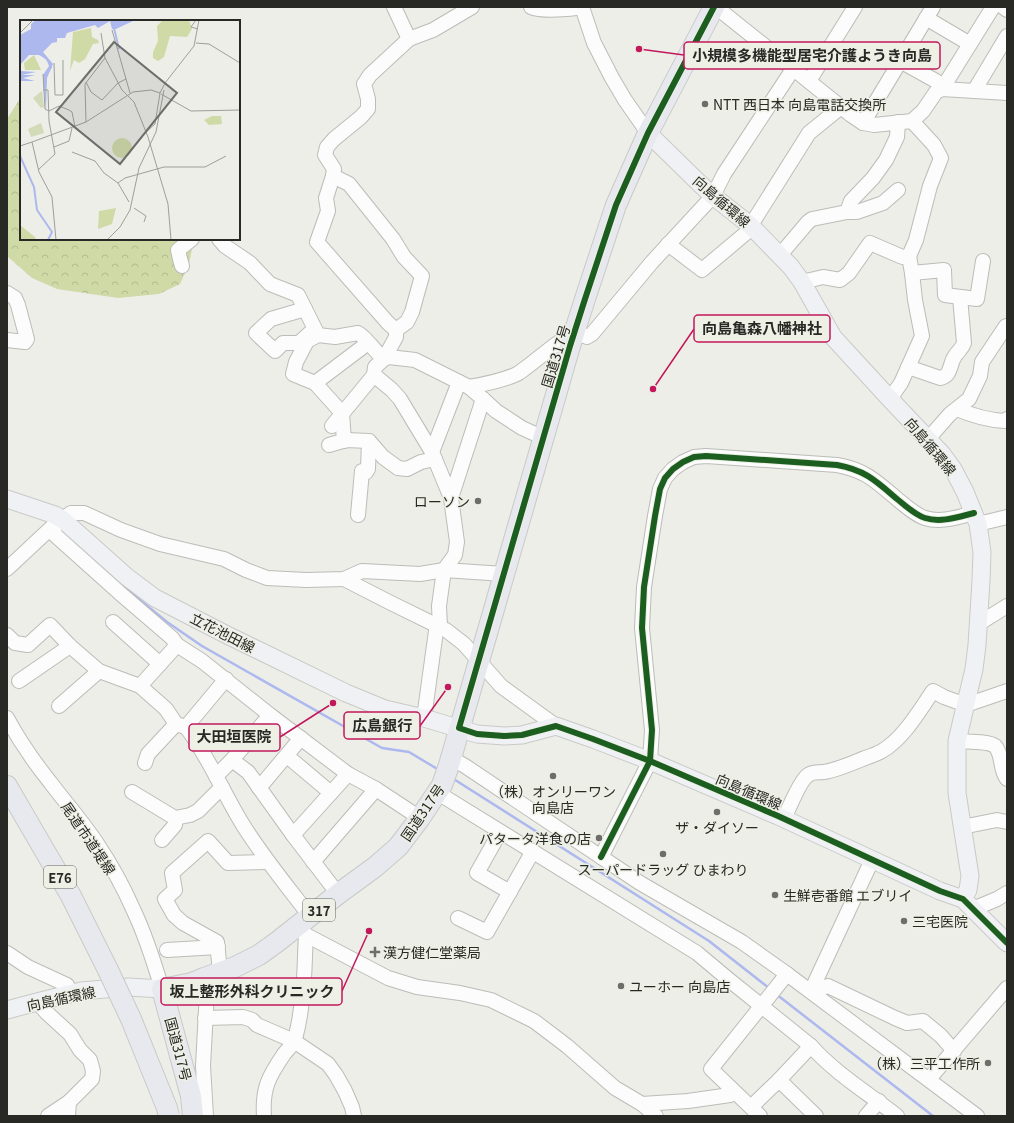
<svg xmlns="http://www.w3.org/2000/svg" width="1014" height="1123" font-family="Georgia,'Noto Sans JP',serif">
<defs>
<pattern id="forest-crowns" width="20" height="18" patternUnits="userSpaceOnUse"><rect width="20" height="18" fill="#d0daa7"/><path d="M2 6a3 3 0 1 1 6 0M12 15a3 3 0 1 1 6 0" fill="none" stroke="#b3bb90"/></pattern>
</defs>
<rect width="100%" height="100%" fill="#edeee8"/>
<path fill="url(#forest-crowns)" d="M 21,97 L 21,239 L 194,239 L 189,264 L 180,284 L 159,294 L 118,298 L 57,289 L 32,278 L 7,256 L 7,119 Z"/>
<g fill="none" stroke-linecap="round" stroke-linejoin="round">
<g stroke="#adb9ee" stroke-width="2.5">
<path d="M 107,573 L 167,622 L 202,646 L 382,748 L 409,752 L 439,770"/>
<path d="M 452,778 L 709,941 L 769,988"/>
<path d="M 776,994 L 933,1116"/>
</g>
<g stroke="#bcbcb8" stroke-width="16">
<g id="minor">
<path d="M 394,7 L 409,39"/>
<path d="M 531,7 C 543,12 571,9 583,7"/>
<path d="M 582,7 L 594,43 L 612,78 L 625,100 L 648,133"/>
<path d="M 716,7 L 851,115 L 863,123 L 874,125 L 912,121 L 923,111 L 936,92 L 942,89 L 1007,93"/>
<path d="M 1003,7 L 1007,10"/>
<path d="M 926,18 L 970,44"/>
<path d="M 900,61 L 936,81 L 942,89 L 993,7"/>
<path d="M 809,81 L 855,7"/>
<path d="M 974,91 L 1007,36"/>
<path d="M 863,123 L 933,7"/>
<path d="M 333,176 L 349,184 L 393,239 L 404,257 L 422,276 L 412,312 L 407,322 L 396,330"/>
<path d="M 847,212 L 851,201 L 873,178 L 886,160 L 897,137 L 898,122"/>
<path d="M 219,239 L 225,246 L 250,263 L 270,284 L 298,295 L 318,335 L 335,337 L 358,333 C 368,339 374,351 384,359 L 396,337 L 396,330 L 388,323 L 317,242 L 328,211 L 326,198 L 333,176 L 334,169 L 325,155 L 327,147 L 334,139 L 361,117 L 368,109 L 368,99 L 364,84 L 370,75 L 409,39 L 433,30 L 472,7"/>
<path d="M 668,244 L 702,270 L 746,233 L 809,133 L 841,107"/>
<path d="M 780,255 L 808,222 L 812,219 L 847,212 L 857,212 L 883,203 L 898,190"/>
<path d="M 182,266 L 180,259 L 178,250 L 192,239"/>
<path d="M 912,273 L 944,270 L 945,295 L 977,299 L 983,261"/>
<path d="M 802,282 L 823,277 L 840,280 L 849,273 L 870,243 L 900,256 L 903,257 L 909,256 L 916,240 L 930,186 L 941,158 L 934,145 L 912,121"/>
<path d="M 7,293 L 15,298 L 18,305 L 27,339 L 25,342 L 7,340"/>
<path d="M 305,309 L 271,319 L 256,333 L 275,351 L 283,343 L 299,343 L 310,333"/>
<path d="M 318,335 L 307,341 L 296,362 L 293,374 L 315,383 L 368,343"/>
<path d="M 908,367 L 940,378 C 952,376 949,364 955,356 C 958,351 962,349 964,343 L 960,297"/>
<path d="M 315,383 L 342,413 L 344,441"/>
<path d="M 469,387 C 486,384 502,381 517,374 C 531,366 563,335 575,334 C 579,334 584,336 587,337 L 592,334 L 652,262 L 713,196 L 724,174 L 793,69"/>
<path d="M 889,398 L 894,393 L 901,383 L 922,336 L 915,300 L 912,273 L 909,256"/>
<path d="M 957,409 C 973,416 988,420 1005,421 L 1007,419"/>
<path d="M 332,426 L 374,375"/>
<path d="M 928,439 L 950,414 L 969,399 L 980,376 L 982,362 L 1006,326"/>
<path d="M 329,445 L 346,440 L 369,441 L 383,457 L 398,468 L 407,469 L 421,462 L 435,459"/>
<path d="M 432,452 L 459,382"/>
<path d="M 451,498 L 483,399"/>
<path d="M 358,515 L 362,471 L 366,472 L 368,469 L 369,441"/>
<path d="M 978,524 L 1007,517"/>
<path d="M 53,526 L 55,535 L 122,595 L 172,638 L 177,645 L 140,686"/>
<path d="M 7,569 L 53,526 L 71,513 L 84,513 L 121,530 L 160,544 L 224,559 L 246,570 L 267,578 L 306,580 L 344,579 L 362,571 L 420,574 L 444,570 L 504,574"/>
<path d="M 344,579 L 391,603 L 446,630 L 464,644 L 501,686 L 556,726"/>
<path d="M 113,622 L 160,664"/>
<path d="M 978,624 L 1007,606"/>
<path d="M 7,635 L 15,643 L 28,645 L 50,625 L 70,646 L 99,671 L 140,686 L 166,709 L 176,724"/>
<path d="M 177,645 L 202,661 L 270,715 L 348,774 L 376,789 L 420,818"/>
<path d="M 19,681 L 70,646"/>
<path d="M 59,706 L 99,671"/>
<path d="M 7,718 C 19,740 34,762 50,782 C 65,802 82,821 96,842 C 110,863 123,886 133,909 C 145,934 154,962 162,989"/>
<path d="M 424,718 L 436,631 L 440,627 L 439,606 L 444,570 L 455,555 L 457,542 L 451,498 L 432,452 L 400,399 L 392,390 L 374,375 L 375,367 L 384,359 L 389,357 L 415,360 L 469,387 L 483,399 L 496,411 L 522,428 L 544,438"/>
<path d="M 186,727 C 209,757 223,793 243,825 C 263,857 287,886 310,916"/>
<path d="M 957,741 C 966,742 988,741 995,746 C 999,750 1000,756 1001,761 C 1002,767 1003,774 1007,779"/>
<path d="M 287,756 L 331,793"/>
<path d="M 451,758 L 465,766 L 640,883 L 742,942 L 787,974 L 977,1116"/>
<path d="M 232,760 L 248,772 L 293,835 L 338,894"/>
<path d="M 145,763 L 148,754 L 176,724 L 186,727 L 226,679"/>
<path d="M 216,776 L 232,760 L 270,715"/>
<path d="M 259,788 L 301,738"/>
<path d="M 132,792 L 175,818 L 190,815 L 198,811 L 222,787"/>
<path d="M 438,793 L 697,953 L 728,979 L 811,1046 C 836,1074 868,1093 897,1116"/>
<path d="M 784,819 C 788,810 800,781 807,776 C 812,771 818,773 824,772 C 837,770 853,763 865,758 C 871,756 877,754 882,751 C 904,738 919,711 933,691 L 944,697 L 966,705 L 1007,691"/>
<path d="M 962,827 L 997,820 L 1007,822"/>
<path d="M 500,832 L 477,873 L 510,892"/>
<path d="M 293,835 L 348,774"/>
<path d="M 162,840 L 175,825 L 175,818"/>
<path d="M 601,857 L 650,761 L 652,730 L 642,628 L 644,587 L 655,516 L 660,489 L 665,478 L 673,469 L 683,462 L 694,457 L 706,456 L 837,465 C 865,470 876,481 897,499 C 906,506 915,515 925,518 C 941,523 958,517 974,513"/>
<path d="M 313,862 L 376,789"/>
<path d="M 973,909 L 997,899 L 1007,893"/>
<path d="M 458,918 L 487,932 L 533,851"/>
<path d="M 306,935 L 388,978 L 417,987 L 460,993 L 491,1000 L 534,1021 L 567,1046 L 615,1088 L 642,1104 L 656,1116"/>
<path d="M 167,950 L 218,947"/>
<path d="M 7,953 L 28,967 L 67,985 L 69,994"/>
<path d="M 220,972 L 217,942 L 183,923 L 174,915 L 165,899 L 175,890 L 172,873 L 208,841 L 228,863 L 268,862"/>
<path d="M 204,978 L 207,992 L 203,1066 L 206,1116"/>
<path d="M 811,991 L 828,986 L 895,1018 L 907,1023 L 923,1021 L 941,1036 L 954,1051"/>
<path d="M 811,991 L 872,860"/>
<path d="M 37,1002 L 46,1012 L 70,1034 L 80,1050 L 90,1060 L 93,1071 L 92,1079 L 69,1102 L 68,1116"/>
<path d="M 205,1018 L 243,1017 L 252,1020 L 257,1025 L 294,1041 L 328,1064 L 336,1075 L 345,1091 L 352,1107 L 354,1116"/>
<path d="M 929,1079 L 1007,988"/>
<path d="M 779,1080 L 816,1116"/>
<path d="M 642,1104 L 688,1101 L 730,1095 L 735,1093"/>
<path d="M 751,1107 L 779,1080 L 811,1046"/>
<path d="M 48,1116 L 69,1102"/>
<path d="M 264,1116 C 262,1088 269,1076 284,1054 C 288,1049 293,1045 295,1039 C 300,1020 303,998 304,978 C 305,964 305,950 306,935 L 302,929"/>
<path d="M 760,1116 L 711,1069 L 787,974"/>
<path d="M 866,1116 L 879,1101"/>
</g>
</g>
<g stroke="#c9cac7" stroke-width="19">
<g id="major">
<path d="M 648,133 L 698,182 L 713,196 L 751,226 L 791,267 L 802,282 L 833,337 L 889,398 L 942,454 L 953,469 L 965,492 L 978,524 L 982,552 L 981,581 L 977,645 L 974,669 L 957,741 L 957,793 L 970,876 L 968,890 L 963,899"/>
<path d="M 7,499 L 55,515 L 62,519 L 127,577 L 155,598 L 227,635 L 346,693 L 385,709 L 424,718 L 477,734 L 504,736 L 522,735 L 556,726 L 593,739 L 650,761 L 778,816 L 940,891 L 963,899 L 1007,943"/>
<path d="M 7,1010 L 37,1002 L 81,991 L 129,987 L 162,989"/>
</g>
</g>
<g stroke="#c9cac7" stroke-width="22">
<g id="highway">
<path d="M 7,786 L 71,896 L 108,970"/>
<path d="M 193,1116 L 191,1096 L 162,989 L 192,983 L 204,978 L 235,967 L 259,955 L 277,942 L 338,894 L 375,867 L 398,847 L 420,818 L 442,785 L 449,765 L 570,346 L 585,299 L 616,205 L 648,133 L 714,7"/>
</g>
</g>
<use href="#minor" stroke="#fcfcfc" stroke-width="14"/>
<use href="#major" stroke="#f0f1f4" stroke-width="17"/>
<use href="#highway" stroke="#e7e9ef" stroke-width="20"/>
<g stroke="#c9cac7" stroke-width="22" stroke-linecap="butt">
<path id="highway-bridge" d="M 108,970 L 131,1019 L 167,1108 L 169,1116"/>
</g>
<use href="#highway-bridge" stroke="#e7e9ef" stroke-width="20"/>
<g stroke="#eef0e6" stroke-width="8">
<g id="cycleway">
<path d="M 714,7 L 648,133 L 616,205 L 585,299 L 570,346 L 459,728 L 477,734 L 504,736 L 522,735 L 556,726 L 593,739 L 650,761 L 778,816 L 940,891 L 963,899 L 1007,943"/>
<path d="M 601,857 L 650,761 L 652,730 L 642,628 L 644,587 L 655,516 L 660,489 L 665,478 L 673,469 L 683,462 L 694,457 L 706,456 L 837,465 C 865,470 876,481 897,499 C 906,506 915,515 925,518 C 941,523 958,517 974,513"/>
</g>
</g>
<use href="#cycleway" stroke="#1b5e20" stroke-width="6"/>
</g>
<g fill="#6d6e69" stroke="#eef0e6" stroke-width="1.5">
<circle cx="705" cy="104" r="4"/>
<circle cx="478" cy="501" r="4"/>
<circle cx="553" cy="776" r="4"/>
<circle cx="717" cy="812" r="4"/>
<circle cx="599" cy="838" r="4"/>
<circle cx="663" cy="854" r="4"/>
<circle cx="775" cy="895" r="4"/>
<circle cx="904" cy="921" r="4"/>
<path d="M373 946h4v4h4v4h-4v4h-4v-4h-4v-4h4z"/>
<circle cx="621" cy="986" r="4"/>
<circle cx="988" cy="1063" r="4"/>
</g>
<g text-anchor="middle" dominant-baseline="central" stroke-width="3" stroke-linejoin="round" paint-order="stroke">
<g fill="#eef0e6" stroke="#63655f" stroke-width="1">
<rect x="44" y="866" width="32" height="22" rx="3"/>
<rect x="303" y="899" width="32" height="22" rx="3"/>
</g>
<g font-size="13" font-weight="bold" fill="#282925">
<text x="60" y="877">E76</text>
<text x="319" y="910">317</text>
</g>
<g font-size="14" fill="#282925" stroke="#eef0e6" text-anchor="start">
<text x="713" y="104">NTT 西日本 向島電話交換所</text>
<text x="470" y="501" text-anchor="end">ローソン</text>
<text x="553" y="791" text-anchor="middle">（株）オンリーワン<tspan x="553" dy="16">向島店</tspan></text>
<text x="717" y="827" text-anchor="middle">ザ・ダイソー</text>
<text x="591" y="838" text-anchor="end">パタータ洋食の店</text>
<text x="663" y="869" text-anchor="middle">スーパードラッグ ひまわり</text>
<text x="783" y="895">生鮮壱番館 エブリイ</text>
<text x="912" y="921">三宅医院</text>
<text x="383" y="952">漢方健仁堂薬局</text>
<text x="629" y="986">ユーホー 向島店</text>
<text x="980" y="1063" text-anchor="end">（株）三平工作所</text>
</g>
<g font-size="14" fill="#282925" stroke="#eef0e6">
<text transform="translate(722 201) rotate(41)">向島循環線</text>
<text transform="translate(555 356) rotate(-73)">国道317号</text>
<text transform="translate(931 446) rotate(50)">向島循環線</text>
<text transform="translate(223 632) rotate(27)">立花池田線</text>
<text transform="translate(749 791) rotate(23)">向島循環線</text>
<text transform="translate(422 812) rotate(-56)">国道317号</text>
<text transform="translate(89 838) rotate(56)">尾道市道堤線</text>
<text transform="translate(61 998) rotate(-12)">向島循環線</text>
<text transform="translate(179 1049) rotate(75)">国道317号</text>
</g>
</g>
<g transform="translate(20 20)">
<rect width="220" height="220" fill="#edeee8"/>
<path d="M 22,71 L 24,87 L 21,88 L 13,78 ZM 21,103 L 24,113 L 11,117 L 8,109 Z" fill="#d3dab7"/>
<path d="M 143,0 L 169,0 L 172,9 L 167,17 L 150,16 L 144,37 L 138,41 L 133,38 L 133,32 L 138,21 L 137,6 ZM 71,8 L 72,17 L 78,20 L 79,23 L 73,24 L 65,39 L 59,43 L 54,40 L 50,51 L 53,12 ZM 14,35 L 21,50 L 5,50 L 4,43 ZM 192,96 L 201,96 L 202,104 L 189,105 L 184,100 ZM92 128a10 10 0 1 1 20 0a10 10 0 1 1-20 0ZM 96,188 L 92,204 L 78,209 L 79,191 ZM 0,205 L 15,217 L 16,220 L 0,220 Z" fill="#d0daa7"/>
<path d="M 16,0 L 20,1 L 115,0 L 96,9 L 92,9 L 90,1 L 78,8 L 75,5 L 47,13 L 45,18 L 37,18 L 37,22 L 32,23 L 23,32 L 33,44 L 27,58 L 26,91 L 23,55 L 29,46 L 26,39 L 19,35 L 9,35 L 1,44 L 1,51 L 16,52 L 2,55 L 15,55 L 3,58 L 15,61 L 0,61 L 0,15 L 11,9 L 11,4 Z" fill="#adb9ee"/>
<path fill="none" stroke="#adb9ee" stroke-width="2" d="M 94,8 L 99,29M 0,25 L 17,30 L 30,42 L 31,47 L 25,57 L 26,63M 0,27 L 49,0M 0,136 L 14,167 L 17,190 L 32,212 L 28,220"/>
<path fill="none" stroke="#9e9f9a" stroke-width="1" d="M 176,0 L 171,7 L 178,9M 92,10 L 110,73M 0,13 L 13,0M 81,13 L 85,38 L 102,70 L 114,82 L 128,117 L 148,184 L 151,220M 176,23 L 189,24 L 220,43M 34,43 L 35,75 L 43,75 L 43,40M 23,54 L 25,89 L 29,91M 66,62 L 71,72 L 82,80 L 98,63 L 106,59M 141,74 L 171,91 L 220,90M 29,91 L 39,86 L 49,90 L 52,92 L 55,107M 66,102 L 65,64 L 85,38M 126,112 L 135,104 L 140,73M 0,126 L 12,122M 34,127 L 49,121 L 52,108M 52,132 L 75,141 L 84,153 L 98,163 L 109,182M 18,150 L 35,134 L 29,101 L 28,70 L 23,70M 98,163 L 105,158 L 144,147 L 185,147 L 206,136M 114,188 L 126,196 L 124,202M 36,220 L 32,177 L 19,152 L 12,122 L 66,102 L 113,72 L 131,70 L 140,73 L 145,63 L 174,26 L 179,0M 87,220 L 100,207 L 110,190 L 119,148 L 136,112 L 144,70"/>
<path fill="#6d6e69" fill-opacity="0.15" stroke="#6d6e69" stroke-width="2" d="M 94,22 L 157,73 L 100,144 L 36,92 Z"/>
<rect width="220" height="220" fill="none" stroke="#282925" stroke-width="2"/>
</g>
<path fill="none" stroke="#c2185b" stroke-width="1.5" d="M639 49L684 55M653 389L694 329M448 687L420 726M333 703L280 737M369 931L342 991"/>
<g fill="#c2185b" stroke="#eef0e6" stroke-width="1.5">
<circle cx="639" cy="49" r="4"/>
<circle cx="653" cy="389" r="4"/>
<circle cx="448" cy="687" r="4"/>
<circle cx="333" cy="703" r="4"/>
<circle cx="369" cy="931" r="4"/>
</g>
<g fill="#eef0e6" stroke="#c2185b" stroke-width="1.5">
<rect x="684" y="42" width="256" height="27" rx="4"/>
<rect x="694" y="315" width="136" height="27" rx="4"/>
<rect x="344" y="712" width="76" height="27" rx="4"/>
<rect x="189" y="724" width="91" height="27" rx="4"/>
<rect x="161" y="978" width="181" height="27" rx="4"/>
</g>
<g font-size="15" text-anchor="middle" font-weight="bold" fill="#282925">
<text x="812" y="61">小規模多機能型居宅介護ようき向島</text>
<text x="762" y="334">向島亀森八幡神社</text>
<text x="382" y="731">広島銀行</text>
<text x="234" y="742">大田垣医院</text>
<text x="252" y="997">坂上整形外科クリニック</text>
</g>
<rect width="1014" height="1123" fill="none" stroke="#282925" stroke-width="16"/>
</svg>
